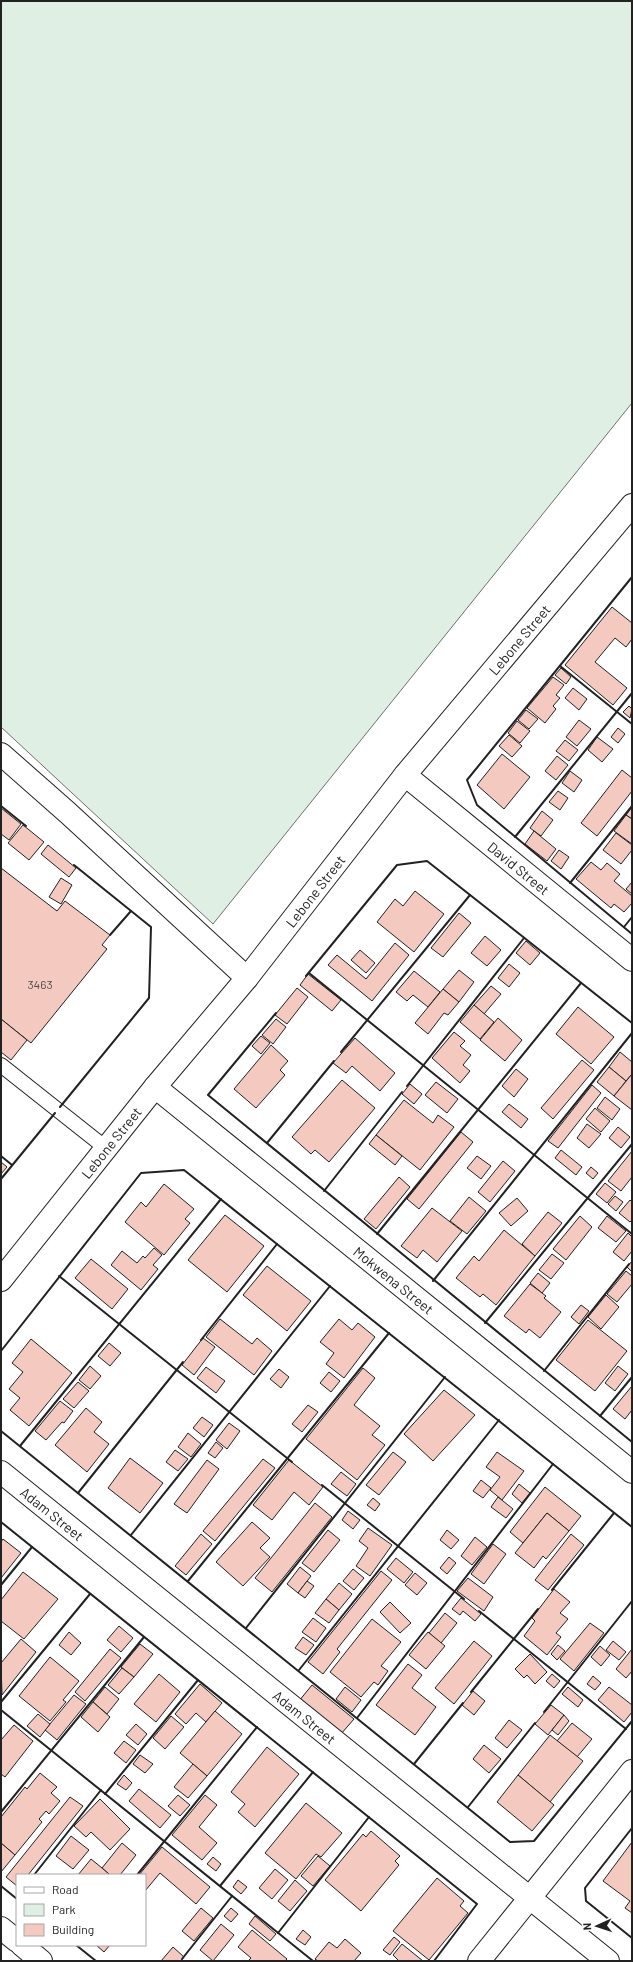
<svg xmlns="http://www.w3.org/2000/svg" width="633" height="1962" font-family="Barlow,sans-serif">
<rect width="100%" height="100%" fill="#fff"/>
<path fill="#e0efe3" stroke="#6f6f6f" d="M 1,1 L 632,1 L 632,403 L 213,924 L 1,727 Z"/>
<g fill="#f3c9c0" stroke="#222">
<path d="M 612,607 L 632,623 L 632,639 L 626,647 L 615,638 L 595,662 L 627,688 L 613,705 L 565,665 Z"/>
<path d="M 561,668 L 571,677 L 566,684 L 555,675 Z"/>
<path d="M 553,677 L 564,685 L 556,695 L 560,698 L 553,706 L 556,709 L 545,723 L 527,708 Z"/>
<path d="M 573,688 L 587,699 L 579,710 L 565,698 Z"/>
<path d="M 629,706 L 632,709 L 630,718 L 623,712 Z"/>
<path d="M 526,710 L 538,719 L 529,729 L 518,720 Z"/>
<path d="M 579,720 L 591,729 L 577,746 L 566,737 Z"/>
<path d="M 517,721 L 530,731 L 520,743 L 508,733 Z"/>
<path d="M 618,728 L 625,734 L 618,743 L 611,737 Z"/>
<path d="M 509,735 L 522,746 L 512,757 L 499,746 Z"/>
<path d="M 597,737 L 613,749 L 602,762 L 588,750 Z"/>
<path d="M 565,740 L 578,750 L 569,761 L 556,751 Z"/>
<path d="M 502,754 L 530,777 L 504,809 L 477,785 Z"/>
<path d="M 557,756 L 568,765 L 556,780 L 545,771 Z"/>
<path d="M 622,770 L 632,778 L 632,791 L 597,836 L 581,823 Z"/>
<path d="M 570,771 L 582,780 L 574,792 L 562,783 Z"/>
<path d="M 558,791 L 568,798 L 560,810 L 549,802 Z"/>
<path d="M 632,807 L 632,819 L 626,815 Z"/>
<path d="M 1,808 L 21,824 L 9,840 L 1,834 Z"/>
<path d="M 542,811 L 553,820 L 541,836 L 530,828 Z"/>
<path d="M 626,815 L 632,819 L 632,844 L 614,831 Z"/>
<path d="M 23,825 L 44,842 L 29,860 L 8,843 Z"/>
<path d="M 534,831 L 556,849 L 547,861 L 525,844 Z"/>
<path d="M 616,833 L 632,845 L 632,850 L 621,864 L 603,850 Z"/>
<path d="M 48,845 L 76,868 L 69,877 L 41,854 Z"/>
<path d="M 559,850 L 569,857 L 561,869 L 551,861 Z"/>
<path d="M 591,862 L 601,870 L 607,863 L 620,874 L 614,881 L 632,896 L 632,903 L 624,912 L 614,904 L 611,908 L 576,879 Z"/>
<path d="M 1,868 L 57,911 L 65,901 L 110,935 L 102,945 L 107,949 L 31,1043 L 1,1019 Z"/>
<path d="M 61,878 L 72,885 L 61,904 L 49,897 Z"/>
<path d="M 632,882 L 632,894 L 626,889 Z"/>
<path d="M 415,891 L 444,914 L 414,952 L 377,922 L 395,899 L 403,906 Z"/>
<path d="M 459,913 L 471,923 L 443,957 L 431,948 Z"/>
<path d="M 485,936 L 501,950 L 487,966 L 471,953 Z"/>
<path d="M 526,941 L 540,953 L 530,965 L 516,953 Z"/>
<path d="M 395,943 L 409,955 L 372,1001 L 328,965 L 337,955 L 366,979 Z"/>
<path d="M 360,950 L 375,963 L 366,973 L 351,960 Z"/>
<path d="M 509,964 L 520,973 L 509,987 L 498,978 Z"/>
<path d="M 459,970 L 474,982 L 459,1002 L 443,989 Z"/>
<path d="M 414,971 L 440,992 L 428,1007 L 413,995 L 407,1001 L 396,992 Z"/>
<path d="M 308,974 L 341,1000 L 332,1011 L 300,985 Z"/>
<path d="M 491,986 L 501,994 L 484,1014 L 474,1005 Z"/>
<path d="M 297,988 L 308,997 L 287,1024 L 275,1015 Z"/>
<path d="M 443,989 L 459,1002 L 448,1015 L 444,1013 L 428,1034 L 415,1023 Z"/>
<path d="M 474,1005 L 494,1022 L 480,1039 L 460,1022 Z"/>
<path d="M 578,1007 L 614,1037 L 591,1064 L 556,1034 Z"/>
<path d="M 498,1018 L 522,1040 L 505,1061 L 480,1040 Z"/>
<path d="M 1,1019 L 27,1040 L 11,1060 L 1,1052 Z"/>
<path d="M 276,1019 L 286,1027 L 273,1044 L 262,1035 Z"/>
<path d="M 454,1032 L 465,1041 L 460,1046 L 471,1055 L 463,1065 L 470,1071 L 460,1083 L 432,1058 Z"/>
<path d="M 261,1036 L 270,1043 L 261,1054 L 252,1046 Z"/>
<path d="M 355,1038 L 395,1073 L 380,1091 L 352,1066 L 346,1073 L 333,1063 Z"/>
<path d="M 271,1045 L 288,1061 L 280,1070 L 285,1075 L 256,1108 L 234,1089 Z"/>
<path d="M 620,1052 L 632,1062 L 632,1074 L 626,1081 L 609,1067 Z"/>
<path d="M 582,1060 L 594,1070 L 553,1119 L 541,1108 Z"/>
<path d="M 609,1067 L 626,1081 L 614,1096 L 597,1082 Z"/>
<path d="M 516,1069 L 528,1079 L 514,1097 L 502,1086 Z"/>
<path d="M 632,1074 L 632,1110 L 614,1096 Z"/>
<path d="M 342,1080 L 375,1108 L 329,1162 L 315,1150 L 311,1154 L 292,1137 Z"/>
<path d="M 436,1082 L 458,1099 L 447,1113 L 425,1095 Z"/>
<path d="M 410,1084 L 422,1094 L 414,1104 L 402,1094 Z"/>
<path d="M 592,1085 L 601,1093 L 558,1148 L 548,1141 Z"/>
<path d="M 605,1097 L 620,1109 L 612,1120 L 597,1108 Z"/>
<path d="M 404,1100 L 433,1123 L 438,1115 L 454,1127 L 420,1170 L 376,1135 Z"/>
<path d="M 509,1104 L 528,1119 L 521,1128 L 502,1112 Z"/>
<path d="M 595,1108 L 610,1121 L 601,1132 L 586,1119 Z"/>
<path d="M 587,1124 L 601,1134 L 589,1148 L 577,1138 Z"/>
<path d="M 618,1127 L 630,1137 L 621,1148 L 609,1138 Z"/>
<path d="M 461,1132 L 473,1142 L 419,1209 L 407,1199 Z"/>
<path d="M 376,1135 L 402,1156 L 395,1165 L 369,1144 Z"/>
<path d="M 561,1150 L 582,1167 L 576,1175 L 555,1158 Z"/>
<path d="M 632,1151 L 632,1177 L 621,1191 L 608,1181 Z"/>
<path d="M 477,1156 L 491,1166 L 481,1179 L 467,1168 Z"/>
<path d="M 503,1161 L 515,1171 L 490,1202 L 478,1192 Z"/>
<path d="M 1,1162 L 7,1167 L 1,1174 Z"/>
<path d="M 591,1167 L 598,1173 L 593,1179 L 586,1173 Z"/>
<path d="M 399,1177 L 410,1187 L 376,1229 L 364,1219 Z"/>
<path d="M 605,1183 L 616,1192 L 607,1203 L 596,1194 Z"/>
<path d="M 164,1184 L 194,1209 L 185,1219 L 190,1223 L 164,1255 L 125,1222 L 141,1202 L 146,1207 Z"/>
<path d="M 615,1196 L 623,1202 L 616,1211 L 608,1204 Z"/>
<path d="M 469,1197 L 486,1211 L 467,1234 L 450,1221 Z"/>
<path d="M 517,1198 L 528,1211 L 511,1226 L 499,1213 Z"/>
<path d="M 630,1200 L 632,1202 L 632,1220 L 630,1222 L 619,1213 Z"/>
<path d="M 432,1208 L 462,1231 L 437,1262 L 423,1250 L 417,1258 L 401,1246 Z"/>
<path d="M 548,1212 L 562,1223 L 535,1256 L 522,1244 Z"/>
<path d="M 225,1215 L 264,1246 L 227,1292 L 188,1260 Z"/>
<path d="M 580,1216 L 592,1227 L 566,1260 L 553,1249 Z"/>
<path d="M 607,1216 L 626,1231 L 616,1242 L 598,1228 Z"/>
<path d="M 504,1230 L 535,1256 L 496,1305 L 483,1294 L 480,1297 L 456,1278 L 474,1256 L 479,1261 Z"/>
<path d="M 628,1233 L 632,1237 L 632,1251 L 624,1261 L 613,1252 Z"/>
<path d="M 154,1248 L 162,1255 L 153,1265 L 158,1269 L 141,1290 L 111,1265 L 122,1251 L 137,1263 L 143,1256 L 145,1258 Z"/>
<path d="M 552,1254 L 564,1263 L 551,1279 L 539,1270 Z"/>
<path d="M 91,1259 L 128,1289 L 112,1309 L 75,1278 Z"/>
<path d="M 632,1261 L 632,1272 L 627,1267 Z"/>
<path d="M 267,1266 L 311,1301 L 287,1331 L 243,1295 Z"/>
<path d="M 626,1271 L 632,1276 L 632,1284 L 617,1302 L 607,1294 Z"/>
<path d="M 538,1273 L 550,1283 L 542,1293 L 530,1283 Z"/>
<path d="M 530,1284 L 546,1296 L 544,1298 L 561,1312 L 540,1338 L 529,1329 L 526,1333 L 504,1316 Z"/>
<path d="M 606,1295 L 619,1307 L 601,1329 L 588,1317 Z"/>
<path d="M 581,1305 L 589,1311 L 579,1324 L 571,1317 Z"/>
<path d="M 220,1319 L 252,1344 L 257,1338 L 272,1351 L 254,1375 L 206,1337 Z"/>
<path d="M 339,1319 L 352,1330 L 358,1323 L 375,1337 L 344,1378 L 326,1364 L 334,1353 L 320,1342 Z"/>
<path d="M 588,1320 L 627,1351 L 595,1391 L 556,1360 Z"/>
<path d="M 203,1338 L 215,1347 L 194,1375 L 182,1365 Z"/>
<path d="M 31,1339 L 72,1373 L 29,1426 L 10,1410 L 20,1398 L 9,1389 L 23,1372 L 12,1363 Z"/>
<path d="M 109,1343 L 121,1353 L 110,1366 L 98,1356 Z"/>
<path d="M 90,1366 L 101,1376 L 90,1389 L 79,1380 Z"/>
<path d="M 618,1366 L 628,1374 L 615,1391 L 605,1383 Z"/>
<path d="M 206,1367 L 225,1381 L 216,1393 L 197,1378 Z"/>
<path d="M 363,1368 L 375,1378 L 354,1405 L 380,1426 L 372,1435 L 385,1445 L 357,1480 L 306,1439 Z"/>
<path d="M 279,1369 L 289,1377 L 281,1388 L 270,1379 Z"/>
<path d="M 329,1372 L 340,1381 L 331,1392 L 320,1383 Z"/>
<path d="M 78,1382 L 89,1391 L 74,1408 L 63,1399 Z"/>
<path d="M 632,1386 L 632,1410 L 625,1419 L 613,1409 Z"/>
<path d="M 444,1390 L 475,1415 L 433,1461 L 404,1434 Z"/>
<path d="M 60,1401 L 73,1411 L 64,1423 L 62,1422 L 46,1440 L 35,1431 Z"/>
<path d="M 308,1405 L 318,1412 L 302,1432 L 292,1424 Z"/>
<path d="M 86,1408 L 102,1422 L 94,1432 L 109,1444 L 87,1472 L 55,1445 Z"/>
<path d="M 202,1417 L 213,1425 L 204,1437 L 193,1428 Z"/>
<path d="M 229,1423 L 240,1431 L 227,1449 L 216,1440 Z"/>
<path d="M 188,1433 L 201,1444 L 191,1457 L 178,1447 Z"/>
<path d="M 216,1442 L 223,1448 L 215,1458 L 208,1453 Z"/>
<path d="M 175,1450 L 188,1459 L 178,1471 L 166,1462 Z"/>
<path d="M 393,1452 L 406,1462 L 379,1495 L 366,1485 Z"/>
<path d="M 497,1452 L 524,1471 L 502,1500 L 490,1490 L 500,1477 L 486,1467 Z"/>
<path d="M 130,1458 L 163,1483 L 140,1513 L 108,1488 Z"/>
<path d="M 263,1459 L 275,1468 L 215,1541 L 203,1531 Z"/>
<path d="M 207,1460 L 219,1469 L 187,1513 L 174,1504 Z"/>
<path d="M 289,1460 L 323,1487 L 309,1505 L 294,1492 L 272,1520 L 253,1505 Z"/>
<path d="M 341,1472 L 356,1484 L 347,1496 L 331,1484 Z"/>
<path d="M 481,1480 L 491,1488 L 483,1498 L 473,1491 Z"/>
<path d="M 519,1484 L 530,1493 L 522,1503 L 512,1494 Z"/>
<path d="M 545,1487 L 581,1516 L 569,1531 L 547,1513 L 523,1543 L 510,1532 Z"/>
<path d="M 498,1497 L 513,1509 L 506,1518 L 491,1507 Z"/>
<path d="M 373,1498 L 380,1504 L 375,1511 L 367,1505 Z"/>
<path d="M 315,1503 L 332,1517 L 272,1592 L 255,1578 Z"/>
<path d="M 348,1511 L 360,1520 L 353,1529 L 342,1520 Z"/>
<path d="M 547,1513 L 569,1531 L 546,1559 L 543,1556 L 534,1568 L 515,1553 Z"/>
<path d="M 252,1522 L 270,1538 L 260,1548 L 270,1557 L 243,1586 L 216,1562 Z"/>
<path d="M 368,1528 L 392,1545 L 370,1576 L 356,1566 L 368,1548 L 359,1541 Z"/>
<path d="M 328,1530 L 340,1540 L 314,1572 L 302,1563 Z"/>
<path d="M 447,1530 L 459,1540 L 451,1549 L 440,1540 Z"/>
<path d="M 201,1534 L 212,1544 L 186,1575 L 175,1566 Z"/>
<path d="M 571,1534 L 584,1545 L 548,1590 L 535,1580 Z"/>
<path d="M 475,1537 L 487,1547 L 472,1565 L 461,1556 Z"/>
<path d="M 3,1539 L 21,1553 L 1,1578 L 1,1542 Z"/>
<path d="M 493,1544 L 506,1554 L 484,1584 L 471,1574 Z"/>
<path d="M 449,1557 L 456,1563 L 447,1574 L 440,1568 Z"/>
<path d="M 396,1558 L 413,1572 L 404,1583 L 387,1569 Z"/>
<path d="M 300,1567 L 311,1576 L 298,1593 L 287,1584 Z"/>
<path d="M 353,1569 L 364,1578 L 354,1590 L 343,1581 Z"/>
<path d="M 381,1571 L 392,1580 L 337,1649 L 340,1652 L 323,1674 L 308,1662 Z"/>
<path d="M 23,1572 L 58,1599 L 24,1639 L 1,1621 L 1,1600 Z"/>
<path d="M 415,1573 L 427,1583 L 417,1595 L 405,1585 Z"/>
<path d="M 468,1578 L 493,1597 L 484,1611 L 457,1591 Z"/>
<path d="M 307,1581 L 314,1586 L 305,1598 L 298,1593 Z"/>
<path d="M 339,1583 L 352,1594 L 339,1610 L 326,1599 Z"/>
<path d="M 554,1589 L 570,1602 L 560,1613 L 568,1619 L 556,1633 L 561,1637 L 547,1655 L 524,1636 L 535,1621 L 532,1618 Z"/>
<path d="M 461,1598 L 481,1614 L 475,1621 L 463,1611 L 460,1615 L 452,1609 Z"/>
<path d="M 326,1599 L 339,1610 L 329,1623 L 315,1613 Z"/>
<path d="M 390,1602 L 411,1623 L 400,1633 L 380,1612 Z"/>
<path d="M 445,1613 L 457,1623 L 441,1643 L 429,1633 Z"/>
<path d="M 313,1618 L 326,1628 L 316,1642 L 302,1632 Z"/>
<path d="M 372,1619 L 401,1642 L 381,1666 L 388,1671 L 378,1685 L 374,1682 L 361,1697 L 330,1672 Z"/>
<path d="M 590,1623 L 604,1633 L 574,1671 L 560,1659 Z"/>
<path d="M 119,1626 L 133,1638 L 121,1652 L 107,1640 Z"/>
<path d="M 69,1632 L 81,1643 L 71,1655 L 59,1645 Z"/>
<path d="M 428,1632 L 445,1646 L 426,1669 L 409,1655 Z"/>
<path d="M 303,1637 L 314,1645 L 306,1655 L 295,1648 Z"/>
<path d="M 21,1639 L 36,1652 L 2,1695 L 1,1663 Z"/>
<path d="M 474,1641 L 492,1656 L 454,1704 L 435,1688 Z"/>
<path d="M 613,1641 L 626,1652 L 619,1660 L 606,1650 Z"/>
<path d="M 140,1644 L 153,1654 L 134,1677 L 121,1667 Z"/>
<path d="M 558,1645 L 565,1651 L 557,1660 L 551,1654 Z"/>
<path d="M 600,1646 L 610,1655 L 601,1666 L 591,1657 Z"/>
<path d="M 110,1649 L 121,1658 L 85,1701 L 75,1692 Z"/>
<path d="M 632,1649 L 632,1671 L 626,1678 L 616,1669 Z"/>
<path d="M 530,1654 L 547,1672 L 535,1684 L 527,1675 L 524,1678 L 515,1669 Z"/>
<path d="M 50,1657 L 79,1681 L 63,1700 L 66,1702 L 50,1721 L 19,1696 Z"/>
<path d="M 408,1664 L 422,1675 L 412,1688 L 436,1707 L 415,1735 L 376,1705 Z"/>
<path d="M 122,1668 L 134,1677 L 119,1694 L 108,1685 Z"/>
<path d="M 159,1674 L 180,1692 L 156,1722 L 134,1704 Z"/>
<path d="M 552,1674 L 560,1681 L 554,1688 L 546,1681 Z"/>
<path d="M 593,1676 L 601,1683 L 595,1690 L 587,1684 Z"/>
<path d="M 200,1684 L 222,1703 L 206,1722 L 196,1713 L 186,1724 L 175,1714 Z"/>
<path d="M 312,1685 L 354,1719 L 341,1734 L 299,1701 Z"/>
<path d="M 105,1687 L 119,1699 L 107,1714 L 93,1702 Z"/>
<path d="M 345,1687 L 361,1700 L 352,1712 L 336,1699 Z"/>
<path d="M 568,1687 L 583,1700 L 578,1707 L 562,1694 Z"/>
<path d="M 609,1687 L 632,1705 L 632,1712 L 624,1722 L 598,1700 Z"/>
<path d="M 473,1691 L 485,1701 L 474,1715 L 462,1705 Z"/>
<path d="M 74,1695 L 86,1704 L 57,1740 L 45,1730 Z"/>
<path d="M 93,1702 L 110,1717 L 98,1732 L 81,1717 Z"/>
<path d="M 551,1705 L 564,1715 L 548,1735 L 535,1724 Z"/>
<path d="M 215,1711 L 242,1734 L 207,1776 L 180,1753 Z"/>
<path d="M 38,1714 L 50,1724 L 40,1737 L 27,1726 Z"/>
<path d="M 564,1715 L 569,1721 L 558,1735 L 552,1730 Z"/>
<path d="M 171,1716 L 184,1727 L 165,1749 L 153,1738 Z"/>
<path d="M 509,1720 L 522,1730 L 507,1748 L 495,1738 Z"/>
<path d="M 572,1723 L 592,1739 L 577,1757 L 557,1741 Z"/>
<path d="M 136,1724 L 147,1734 L 138,1745 L 126,1735 Z"/>
<path d="M 14,1725 L 33,1741 L 5,1777 L 1,1774 L 1,1740 Z"/>
<path d="M 550,1735 L 583,1761 L 550,1802 L 518,1775 Z"/>
<path d="M 124,1741 L 136,1750 L 126,1763 L 114,1753 Z"/>
<path d="M 484,1745 L 501,1759 L 489,1773 L 473,1759 Z"/>
<path d="M 267,1747 L 299,1774 L 255,1827 L 238,1812 L 245,1804 L 231,1792 Z"/>
<path d="M 140,1755 L 153,1764 L 145,1773 L 133,1764 Z"/>
<path d="M 193,1764 L 207,1776 L 188,1798 L 174,1787 Z"/>
<path d="M 40,1773 L 57,1787 L 51,1793 L 60,1801 L 49,1814 L 46,1811 L 39,1819 L 42,1822 L 15,1855 L 1,1843 L 1,1817 L 25,1787 L 27,1789 Z"/>
<path d="M 124,1775 L 132,1783 L 126,1790 L 117,1784 Z"/>
<path d="M 518,1775 L 554,1805 L 532,1831 L 497,1802 Z"/>
<path d="M 139,1789 L 171,1815 L 160,1828 L 129,1801 Z"/>
<path d="M 178,1795 L 190,1805 L 180,1816 L 168,1806 Z"/>
<path d="M 205,1795 L 217,1805 L 199,1827 L 217,1843 L 202,1860 L 172,1835 Z"/>
<path d="M 70,1797 L 83,1806 L 28,1875 L 17,1875 L 17,1886 L 6,1877 Z"/>
<path d="M 100,1799 L 130,1829 L 110,1850 L 91,1832 L 86,1837 L 74,1826 Z"/>
<path d="M 306,1803 L 342,1833 L 321,1857 L 316,1854 L 296,1879 L 265,1853 Z"/>
<path d="M 371,1831 L 400,1856 L 395,1861 L 399,1865 L 361,1911 L 325,1880 L 363,1834 L 366,1837 Z"/>
<path d="M 71,1836 L 89,1850 L 73,1869 L 56,1856 Z"/>
<path d="M 632,1842 L 632,1913 L 625,1908 L 630,1901 L 603,1881 Z"/>
<path d="M 1,1843 L 15,1855 L 1,1872 Z"/>
<path d="M 122,1843 L 136,1855 L 120,1875 L 110,1875 L 102,1868 Z"/>
<path d="M 162,1847 L 210,1887 L 196,1904 L 160,1873 L 145,1891 L 145,1875 L 139,1875 Z"/>
<path d="M 318,1856 L 330,1866 L 313,1886 L 301,1876 Z"/>
<path d="M 213,1857 L 221,1864 L 216,1871 L 207,1864 Z"/>
<path d="M 91,1859 L 102,1868 L 110,1875 L 78,1875 Z"/>
<path d="M 275,1869 L 288,1880 L 272,1899 L 259,1888 Z"/>
<path d="M 437,1878 L 464,1901 L 460,1906 L 468,1913 L 429,1960 L 393,1931 Z"/>
<path d="M 238,1880 L 247,1887 L 241,1894 L 233,1887 Z"/>
<path d="M 295,1880 L 307,1891 L 290,1911 L 278,1901 Z"/>
<path d="M 201,1908 L 213,1918 L 194,1941 L 182,1931 Z"/>
<path d="M 231,1908 L 238,1914 L 231,1922 L 224,1916 Z"/>
<path d="M 255,1916 L 276,1934 L 270,1941 L 249,1924 Z"/>
<path d="M 221,1924 L 234,1935 L 213,1961 L 200,1950 Z"/>
<path d="M 252,1930 L 287,1959 L 285,1961 L 248,1961 L 251,1958 L 238,1947 Z"/>
<path d="M 303,1930 L 311,1937 L 305,1945 L 296,1939 Z"/>
<path d="M 394,1937 L 400,1942 L 390,1955 L 383,1950 Z"/>
<path d="M 345,1939 L 361,1953 L 354,1961 L 318,1961 L 315,1959 L 329,1942 L 337,1948 Z"/>
<path d="M 402,1944 L 423,1961 L 399,1961 L 393,1955 Z"/>
<path d="M 96,1945 L 110,1945 L 104,1952 Z"/>
<path d="M 173,1947 L 184,1957 L 181,1961 L 161,1961 Z"/>
</g>
<g fill="none" stroke-linecap="round" stroke-linejoin="round">
<g stroke="#222" stroke-width="16">
<path id="service" d="M 1,1065 L 107,1149"/>
</g>
<g stroke="#222" stroke-width="24">
<g id="minor">
<path d="M 1,754 L 68,813 L 247,978"/>
<path id="s1" d="M 405,775 L 632,960"/>
<path id="s2" d="M 155,1087 L 632,1472"/>
<path id="s3" d="M 1,1472 L 608,1961"/>
<path d="M 1,1928 L 17,1941"/>
<path d="M 22,1945 L 41,1961"/>
<path d="M 479,1961 L 632,1771"/>
</g>
</g>
<g stroke="#222" stroke-width="24">
<g id="tertiary">
<path id="s4" d="M 1,1280 L 155,1087 L 247,978 L 405,775 L 632,505"/>
</g>
</g>
<use href="#service" stroke="#fff" stroke-width="14"/>
<use href="#minor" stroke="#fff" stroke-width="22"/>
<use href="#tertiary" stroke="#fff" stroke-width="22"/>
<g stroke="#222" stroke-width="2">
<path d="M 632,577 L 467,780 L 477,805 L 632,934"/>
<path d="M 560,666 L 632,724"/>
<path d="M 1,806 L 26,826"/>
<path d="M 515,837 L 632,693"/>
<path d="M 570,883 L 632,806"/>
<path d="M 624,927 L 632,917"/>
<path d="M 110,935 L 131,911"/>
<path d="M 309,973 L 632,1234"/>
<path d="M 306,976 L 397,865 L 427,861 L 632,1023"/>
<path d="M 276,1013 L 208,1095 L 632,1442"/>
<path d="M 341,1052 L 470,895"/>
<path d="M 407,1086 L 524,938"/>
<path d="M 60,1107 L 149,998 L 151,927 L 74,865"/>
<path d="M 267,1143 L 334,1061"/>
<path d="M 1,1156 L 12,1165"/>
<path d="M 1,1179 L 55,1113"/>
<path d="M 324,1191 L 402,1092"/>
<path d="M 377,1234 L 581,983"/>
<path d="M 59,1276 L 292,1462"/>
<path d="M 433,1281 L 632,1033"/>
<path d="M 485,1323 L 632,1144"/>
<path d="M 201,1340 L 277,1244"/>
<path d="M 1,1351 L 141,1173 L 184,1170 L 632,1527"/>
<path d="M 544,1371 L 629,1264"/>
<path d="M 600,1416 L 632,1377"/>
<path d="M 1,1431 L 510,1842 L 534,1841 L 632,1721"/>
<path d="M 20,1446 L 221,1199"/>
<path d="M 322,1485 L 464,1599"/>
<path d="M 78,1493 L 183,1362"/>
<path d="M 1,1522 L 477,1904 L 434,1961"/>
<path d="M 131,1535 L 330,1286"/>
<path d="M 188,1581 L 389,1333"/>
<path d="M 1,1585 L 32,1547"/>
<path d="M 552,1590 L 614,1513"/>
<path d="M 479,1611 L 626,1729"/>
<path d="M 246,1628 L 445,1377"/>
<path d="M 299,1670 L 499,1420"/>
<path d="M 471,1692 L 538,1609"/>
<path d="M 1,1702 L 90,1594"/>
<path d="M 1,1710 L 313,1961"/>
<path d="M 544,1712 L 632,1601"/>
<path d="M 357,1718 L 553,1464"/>
<path d="M 414,1764 L 463,1703"/>
<path d="M 105,1794 L 198,1680"/>
<path d="M 468,1807 L 535,1723"/>
<path d="M 1,1812 L 144,1637"/>
<path d="M 632,1828 L 585,1888 L 586,1901 L 632,1938"/>
<path d="M 34,1875 L 101,1790"/>
<path d="M 137,1875 L 257,1727"/>
<path d="M 1,1886 L 17,1899"/>
<path d="M 220,1886 L 313,1772"/>
<path d="M 278,1933 L 369,1817"/>
<path d="M 76,1945 L 96,1961"/>
<path d="M 182,1959 L 232,1896"/>
</g>
</g>
<g text-anchor="middle" dominant-baseline="central" stroke-width="3" stroke-linejoin="round" paint-order="stroke">
<g font-size="12" fill="#564c4a">
<text x="40" y="984">3463</text>
</g>
<g font-size="14" fill="#222" stroke="#fff">
<text stroke="none"><textPath href="#s4" startOffset="824">Lebone Street</textPath></text>
<text stroke="none"><textPath href="#s1" startOffset="147">David Street</textPath></text>
<text stroke="none"><textPath href="#s4" startOffset="500">Lebone Street</textPath></text>
<text stroke="none"><textPath href="#s4" startOffset="176">Lebone Street</textPath></text>
<text stroke="none"><textPath href="#s2" startOffset="307">Mokwena Street</textPath></text>
<text stroke="none"><textPath href="#s3" startOffset="66">Adam Street</textPath></text>
<text stroke="none"><textPath href="#s3" startOffset="390">Adam Street</textPath></text>
</g>
</g>
<rect width="633" height="1962" fill="none" stroke="#222222" stroke-width="4"/>
<rect x="16" y="1874" width="130" height="72" fill="#ffffff" stroke="#a7a7a7"/>
<rect x="24" y="1887" width="20" height="6" fill="#ffffff" stroke="#a7a7a7"/>
<text x="52" y="1894" font-size="12" fill="#222222">Road</text>
<rect x="24" y="1904" width="20" height="12" fill="#e0efe3" stroke="#a7a7a7"/>
<text x="52" y="1914" font-size="12" fill="#222222">Park</text>
<rect x="24" y="1924" width="20" height="12" fill="#f3c9c0" stroke="#a7a7a7"/>
<text x="52" y="1934" font-size="12" fill="#222222">Building</text>
<g transform="translate(597 1926) rotate(267)" stroke="#ffffff" stroke-width="3" paint-order="stroke">
<path d="M0-3L7 15L0 10L-7 15Z" fill="#222222"/>
<text y="-6" font-size="11" font-weight="bold" text-anchor="middle" fill="#222222">N</text>
</g>
</svg>
